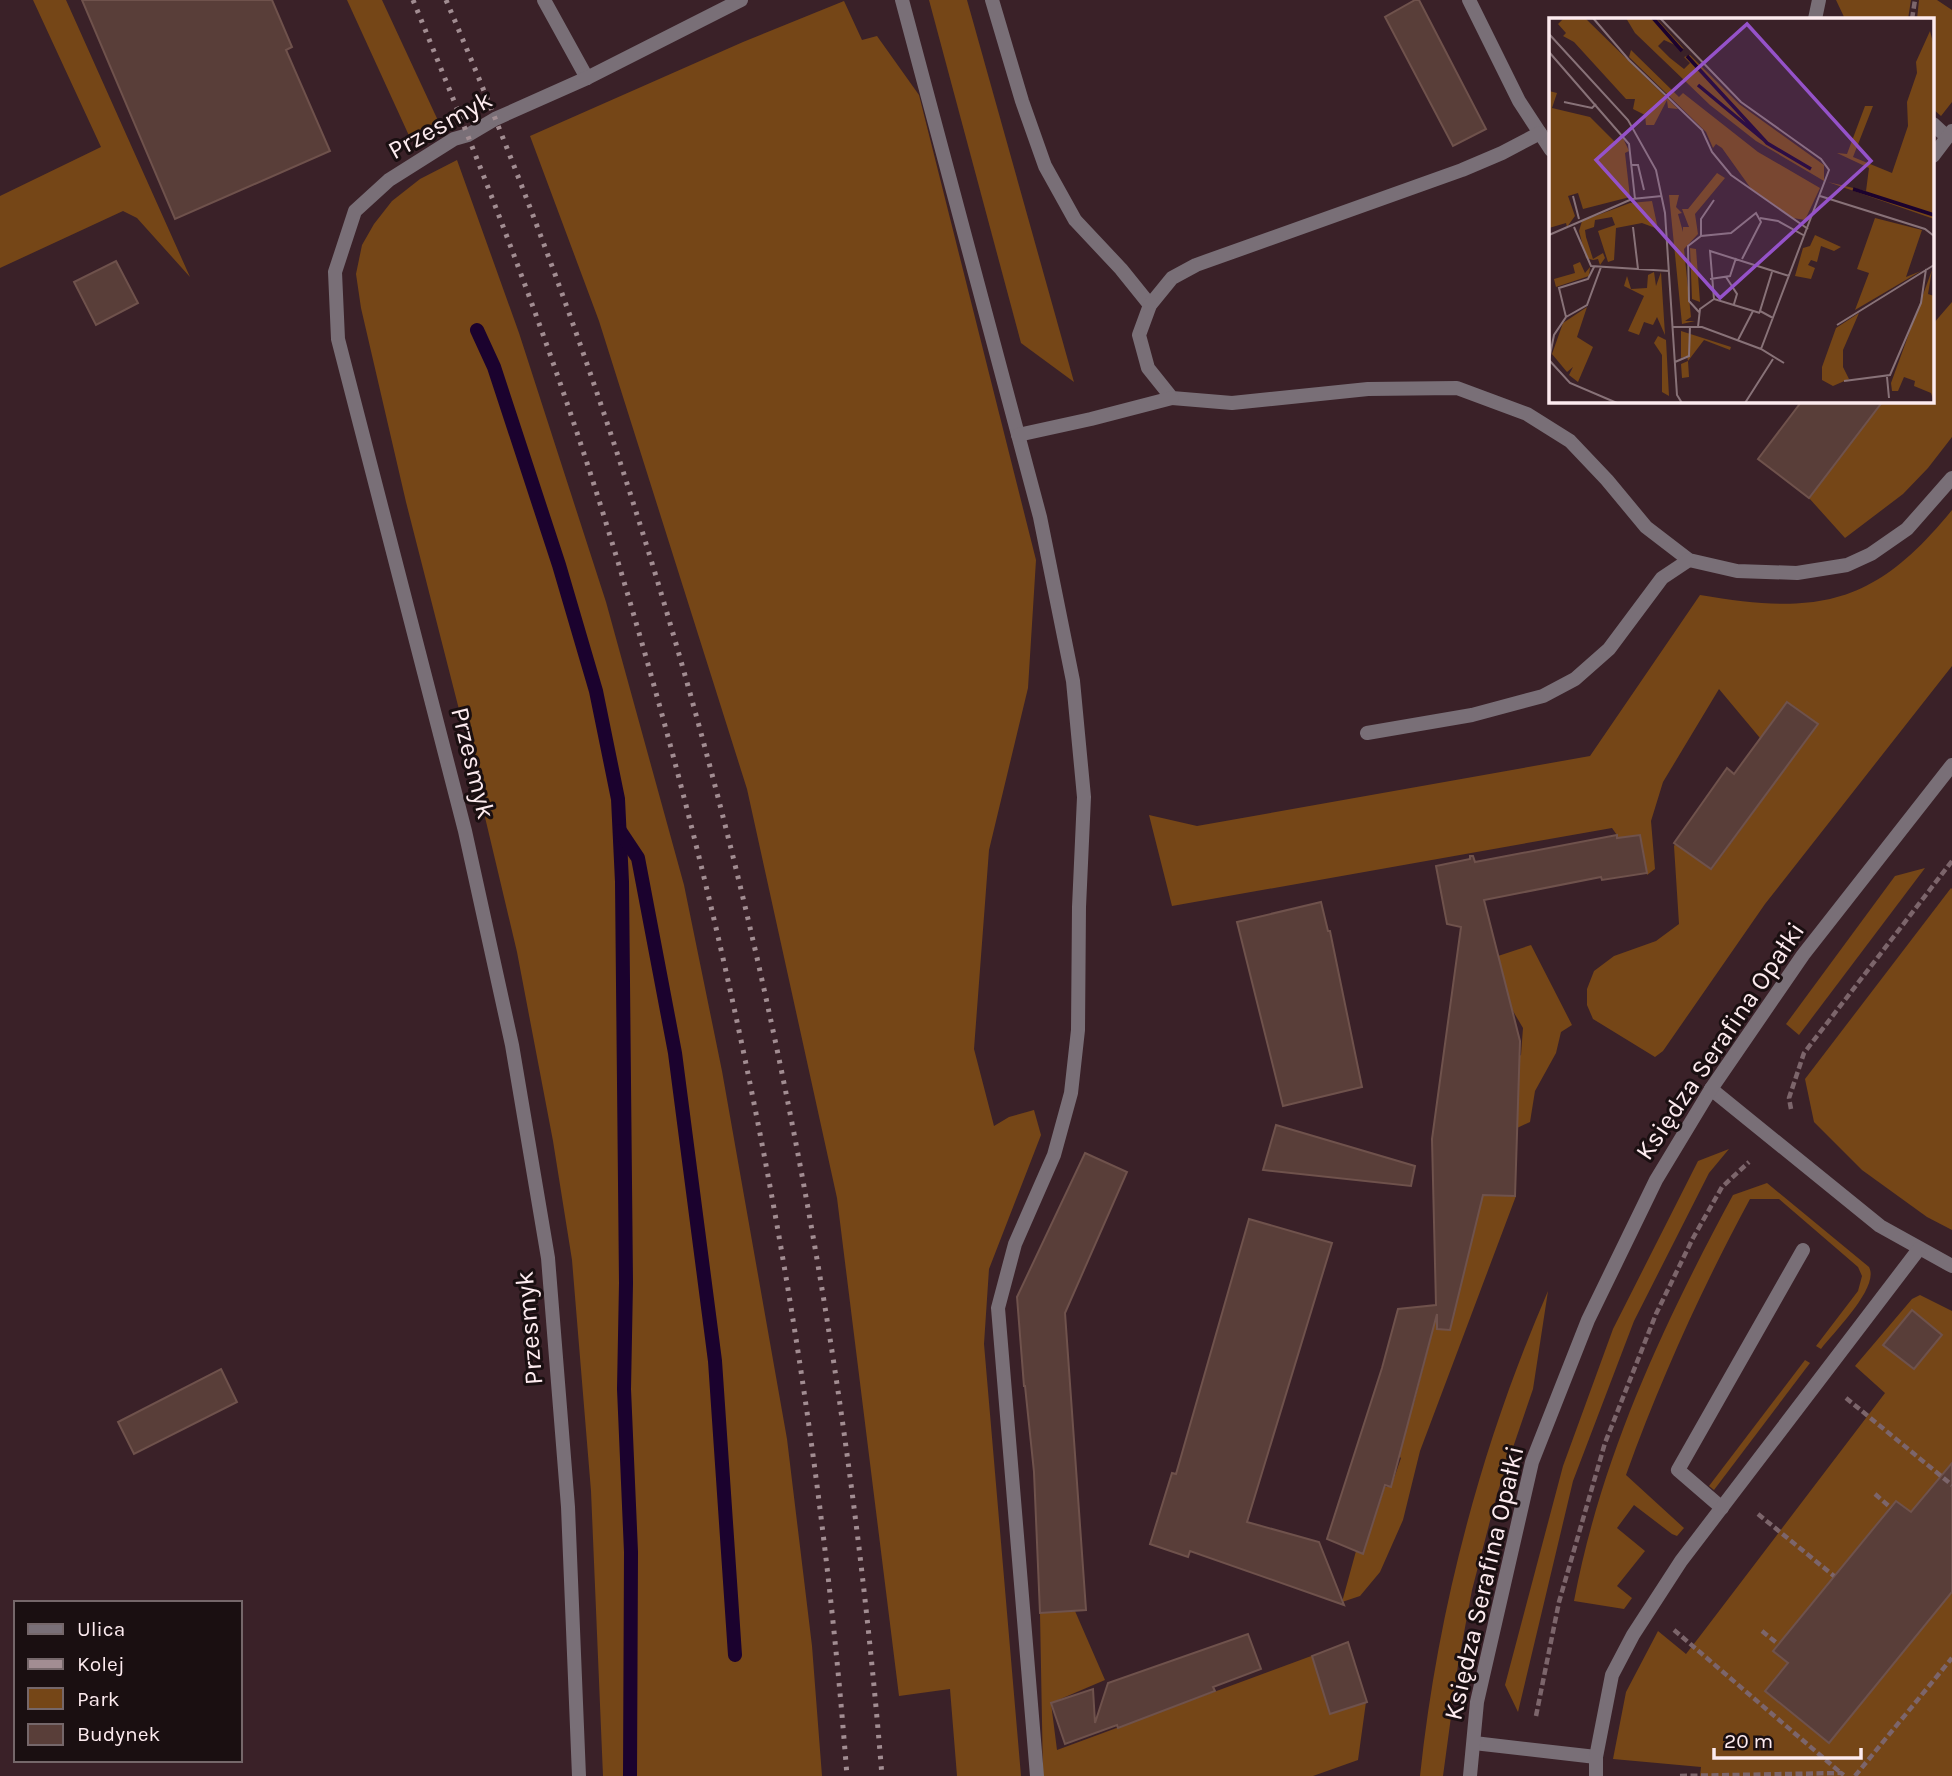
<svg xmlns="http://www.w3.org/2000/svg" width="1952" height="1776" font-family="Karla,sans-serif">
<rect width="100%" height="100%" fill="#3a2128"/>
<g fill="#754617">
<path d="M 33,0 L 66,0 L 190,277 L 137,218 L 123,211 L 0,268 L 0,196 L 101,147 Z"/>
<path d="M 347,0 L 382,0 L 441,127 L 411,140 Z"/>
<path d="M 929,0 L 967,0 L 1074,382 L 1021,343 Z"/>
<path d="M 1836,0 L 1911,0 L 1908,19 L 1845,19 Z"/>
<path d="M 1919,0 L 1937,0 L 1952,10 L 1952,102 L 1941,116 L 1933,109 L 1933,19 L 1917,19 Z"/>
<path d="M 844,1 L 862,40 L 877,36 L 919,95 L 1036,560 L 1028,688 L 989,850 L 974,1049 L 994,1126 L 1009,1117 L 1034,1110 L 1041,1135 L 989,1269 L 984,1344 L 1021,1776 L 957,1776 L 950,1689 L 899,1696 L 837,1198 L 747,789 L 599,321 L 530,136 L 743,42 Z"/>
<path d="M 457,160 L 519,333 L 606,602 L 684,885 L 722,1071 L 787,1439 L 812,1646 L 822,1776 L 603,1776 L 591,1491 L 572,1260 L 553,1141 L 517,952 L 465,733 L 406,502 L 361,308 L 356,274 L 362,245 L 374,224 L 392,201 L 420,179 Z"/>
<path d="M 1952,302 L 1952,437 L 1928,468 L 1903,494 L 1845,538 L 1809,498 L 1883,401 L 1933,401 L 1933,324 Z"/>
<path d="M 1952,510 L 1952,666 L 1765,904 L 1663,1051 L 1655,1057 L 1593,1019 L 1587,1005 L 1587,989 L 1594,971 L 1614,956 L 1656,941 L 1679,924 L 1674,846 L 1686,826 L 1688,852 L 1712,869 L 1818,724 L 1787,702 L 1760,738 L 1719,689 L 1663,782 L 1651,821 L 1655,869 L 1647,875 L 1640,835 L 1619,838 L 1612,828 L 1172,906 L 1149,815 L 1197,826 L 1590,756 L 1700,595 C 1818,615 1874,606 1952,510 Z"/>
<path d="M 1925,868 L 1799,1035 L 1786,1024 L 1895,876 Z"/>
<path d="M 1951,888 L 1952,889 L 1952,1230 L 1927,1217 L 1862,1170 L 1814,1122 L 1805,1079 Z"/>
<path d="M 1531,945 L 1572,1025 L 1561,1032 L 1556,1053 L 1535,1091 L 1530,1122 L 1517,1128 L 1519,1056 L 1521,1055 L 1523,1028 L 1510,1006 L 1498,956 Z"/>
<path d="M 1729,1149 L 1709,1173 L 1634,1321 L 1573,1481 L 1518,1712 L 1505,1685 L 1563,1466 L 1613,1329 L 1698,1161 Z"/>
<path d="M 1767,1183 L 1869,1267 C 1880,1287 1834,1332 1821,1349 L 1816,1346 L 1858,1291 L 1862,1276 L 1858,1267 L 1779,1199 L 1750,1199 C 1701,1290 1661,1378 1626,1475 L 1684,1528 L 1677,1536 L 1672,1534 L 1634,1505 L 1617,1528 L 1645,1551 L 1617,1586 L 1632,1598 L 1624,1609 L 1574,1601 C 1601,1457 1664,1323 1733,1195 Z"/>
<path d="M 1473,1196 L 1516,1196 L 1420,1451 L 1403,1520 L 1380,1572 L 1360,1596 L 1342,1602 L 1356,1551 L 1363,1554 L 1385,1487 L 1391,1487 L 1401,1458 L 1396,1454 L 1411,1405 L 1414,1403 L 1433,1330 L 1432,1326 Z"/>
<path d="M 1548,1291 L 1533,1389 L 1497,1494 L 1472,1590 L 1458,1665 L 1443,1776 L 1420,1776 C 1438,1608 1481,1446 1548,1291 Z"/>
<path d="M 1920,1295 L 1952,1311 L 1952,1776 L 1700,1776 L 1701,1767 L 1613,1759 L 1626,1692 L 1658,1631 L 1686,1654 L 1700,1636 L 1885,1393 L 1855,1366 L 1912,1299 Z"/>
<path d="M 1805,1360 L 1810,1363 L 1714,1490 L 1709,1486 Z"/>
<path d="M 1075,1611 L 1105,1680 L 1051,1703 L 1057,1750 L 1314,1655 L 1330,1714 L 1366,1702 L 1358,1760 L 1313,1776 L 1043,1776 L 1040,1613 Z"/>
</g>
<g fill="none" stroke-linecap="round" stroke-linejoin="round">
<g stroke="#1b022e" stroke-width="14">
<path d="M 477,330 L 494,367 L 559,565 L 596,691 L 618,799 L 622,882 L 626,1283 L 624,1389 L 631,1552 L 630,1776"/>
<path d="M 620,831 L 638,858 L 675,1053 L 715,1361 L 735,1655"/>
</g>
</g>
<g fill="#593e39" stroke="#6f524c" stroke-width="2">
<path d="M 82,0 L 272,0 L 292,47 L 286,50 L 330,151 L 175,219 Z"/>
<path d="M 1415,0 L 1419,0 L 1486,129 L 1453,146 L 1385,17 Z"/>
<path d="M 116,261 L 138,303 L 96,325 L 74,282 Z"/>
<path d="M 1802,401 L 1883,401 L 1809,498 L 1758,459 Z"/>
<path d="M 1787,702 L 1818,724 L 1711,869 L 1674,843 L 1727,768 L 1734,774 Z"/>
<path d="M 1617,835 L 1617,838 L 1640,835 L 1647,873 L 1602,880 L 1601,877 L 1484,900 L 1520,1041 L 1515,1196 L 1483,1195 L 1450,1330 L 1437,1329 L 1437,1314 L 1391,1487 L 1385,1485 L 1363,1554 L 1327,1539 L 1382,1368 L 1398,1309 L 1436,1305 L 1432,1139 L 1461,927 L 1447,924 L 1436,866 L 1470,859 L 1470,856 L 1473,856 L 1475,862 Z"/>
<path d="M 1321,902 L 1328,931 L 1330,931 L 1362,1087 L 1283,1106 L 1237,922 Z"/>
<path d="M 1276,1125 L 1415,1166 L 1411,1186 L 1263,1170 Z"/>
<path d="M 1085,1153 L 1127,1172 L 1065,1313 L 1086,1610 L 1040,1613 L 1034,1472 L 1025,1386 L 1024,1386 L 1017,1297 Z"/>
<path d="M 1249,1219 L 1332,1243 L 1247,1522 L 1319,1542 L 1344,1605 L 1190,1551 L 1188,1557 L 1150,1544 L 1172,1473 L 1176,1474 Z"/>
<path d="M 1912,1310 L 1942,1335 L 1914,1369 L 1883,1345 Z"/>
<path d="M 221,1369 L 237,1402 L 134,1454 L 118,1422 Z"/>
<path d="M 1952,1463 L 1952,1592 L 1829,1743 L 1765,1691 L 1788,1663 L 1773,1651 L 1896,1501 L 1911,1512 Z"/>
<path d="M 1248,1634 L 1261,1669 L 1213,1687 L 1215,1691 L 1118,1728 L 1117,1725 L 1065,1744 L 1051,1703 L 1093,1689 L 1095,1723 L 1108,1683 Z"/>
<path d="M 1348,1642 L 1367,1702 L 1330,1714 L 1312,1656 Z"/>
</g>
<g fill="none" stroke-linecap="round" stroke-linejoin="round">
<g stroke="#7c656b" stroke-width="4.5" stroke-dasharray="7 3.5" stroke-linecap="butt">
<path d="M 1912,19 L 1915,0"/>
<path d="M 1791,1109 L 1789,1098 L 1804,1053 L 1952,861"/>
<path d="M 1846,1398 L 1952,1485"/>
<path d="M 1875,1494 L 1891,1508"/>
<path d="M 1758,1514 L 1834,1576"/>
<path d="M 1674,1630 L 1841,1773"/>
<path d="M 1762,1631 L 1778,1644"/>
<path d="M 1536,1716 L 1559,1602 L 1605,1443 L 1656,1314 L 1693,1238 L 1722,1187 L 1749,1162"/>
<path d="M 1680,1776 L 1841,1773 L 1845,1776"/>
<path d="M 1855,1776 L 1952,1658"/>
</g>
<g stroke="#796f77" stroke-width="14">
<path d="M 544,0 L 587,78"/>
<path d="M 902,0 L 1040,517 L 1073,681 L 1084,797 L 1079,907 L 1078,1030 L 1071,1093 L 1054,1155 L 1015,1244 L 998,1308 L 1037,1776"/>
<path d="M 992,0 L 1022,101 L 1045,166 L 1075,220 L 1121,269 L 1150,305"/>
<path d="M 1469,0 L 1519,101 L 1551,150"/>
<path d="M 1815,19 L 1819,0"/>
<path d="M 1933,124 L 1947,137"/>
<path d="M 1540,133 L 1502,153 L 1462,170 L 1196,265 L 1172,278 L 1150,305 L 1139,335 L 1148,368 L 1172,398 L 1232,403 L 1368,389 L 1457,388 L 1527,414 L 1570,441 L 1607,480 L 1646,527 L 1689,560 L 1737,571 L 1797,573 L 1847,565 L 1871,554 L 1907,529 L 1952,478"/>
<path d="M 1933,156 L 1952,131"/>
<path d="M 1018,435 L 1091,419 L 1172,398"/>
<path d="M 1367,733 L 1472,715 L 1543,696 L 1575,679 L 1609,649 L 1662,578 L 1689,560"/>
<path d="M 1722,1508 L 1678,1470 L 1803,1250"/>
</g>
<g stroke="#796f77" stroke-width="14">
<path d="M 1711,1089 L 1880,1226 L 1952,1266"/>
<path d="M 1474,1743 L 1596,1757"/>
<path d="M 579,1776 L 568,1507 L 548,1258 L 512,1045 L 465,831 L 338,339 L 335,272 L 355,211 L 389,180 L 454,139 L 468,135 L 495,119 L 587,78 L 741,0"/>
<path d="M 1596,1776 L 1596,1757 L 1612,1675 L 1633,1635 L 1681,1561 L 1919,1249"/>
</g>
<path stroke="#796f77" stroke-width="14" d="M 1470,1776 L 1477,1702 L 1532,1462 L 1588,1320 L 1656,1180 L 1711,1089 L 1803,955 L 1952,765"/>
<g stroke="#a28d92" stroke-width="5" stroke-dasharray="3.5 7" stroke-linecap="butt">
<path d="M 413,0 C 482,168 548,337 602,510 C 731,922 814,1346 847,1776"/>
<path d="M 446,0 C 689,567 832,1162 882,1776"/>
</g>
</g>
<g text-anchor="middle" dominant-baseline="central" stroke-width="6" stroke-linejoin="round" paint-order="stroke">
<g font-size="26" fill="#fdebef" stroke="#1a0f11">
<text transform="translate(440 125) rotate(-29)">Przesmyk</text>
<text transform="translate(473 763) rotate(76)">Przesmyk</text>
<text transform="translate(1720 1041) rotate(-56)">Księdza Serafina Opałki</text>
<text transform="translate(529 1328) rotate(-95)">Przesmyk</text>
<text transform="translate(1484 1583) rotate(-77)">Księdza Serafina Opałki</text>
</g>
</g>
<g transform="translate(1549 18)">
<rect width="385" height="385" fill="#3a2128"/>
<path d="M 15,0 L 36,0 L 129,91 L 119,90 L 118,82 L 105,107 L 97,107 L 96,97 L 84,91 L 86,81 L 77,81 L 25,24 L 14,18 L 17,15 L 9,6 ZM 77,0 L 107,0 L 135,31 L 115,22 L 109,28 L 121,40 L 135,51 L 141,45 L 135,39 L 141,37 L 190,86 L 275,147 L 275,163 L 207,123 L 161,87 L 86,15 ZM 381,13 L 385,28 L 385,201 L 279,164 L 317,173 L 320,150 L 288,135 L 298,136 L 316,88 L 324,88 L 304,139 L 343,155 L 359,108 L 358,84 L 368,55 L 367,44 ZM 82,32 L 130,79 L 134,75 L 209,134 L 271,170 L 256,202 L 244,200 L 203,172 L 173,130 L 167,126 L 164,130 L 157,114 L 80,39 ZM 0,73 L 8,75 L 3,90 L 41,99 L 67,125 L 74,120 L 80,133 L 76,135 L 81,179 L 34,191 L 29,175 L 19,178 L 26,198 L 18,209 L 17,205 L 0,210 ZM 168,155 L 176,160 L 146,196 L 149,216 L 135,231 L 142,299 L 136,303 L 146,303 L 133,306 L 120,177 L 130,177 L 127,189 L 133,195 L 129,196 L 134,214 L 134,209 L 140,209 L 133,191 L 139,191 ZM 103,183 L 109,211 L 93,205 L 67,210 L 65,242 L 59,244 L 49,213 L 66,207 L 63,199 L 46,202 L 45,209 L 36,212 L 37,219 L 44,241 L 54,235 L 56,240 L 51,247 L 49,241 L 44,242 L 37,240 L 30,213 L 33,203 L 81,185 ZM 326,200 L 373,212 L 357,259 L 372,253 L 306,292 L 320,255 L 308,251 ZM 266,217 L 292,229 L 285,233 L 272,228 L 268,244 L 262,242 L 259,247 L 266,250 L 262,261 L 246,258 L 254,230 L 261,228 ZM 141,230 L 147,231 L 151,284 L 143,281 ZM 31,244 L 36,255 L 41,249 L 40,258 L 7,269 L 5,261 L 26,255 L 24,247 ZM 383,252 L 379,276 L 385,278 L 385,384 L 382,375 L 365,368 L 366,363 L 355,359 L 349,373 L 343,373 L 342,365 ZM 105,254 L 107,268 L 112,254 L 116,317 L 108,299 L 104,307 L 95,304 L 90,317 L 79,313 L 95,278 L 75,268 L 78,258 L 82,271 L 98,270 L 99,257 ZM 38,289 L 28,319 L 44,329 L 29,364 L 20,357 L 24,349 L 18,354 L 3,336 L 14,305 ZM 310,295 L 294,332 L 294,349 L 300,361 L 284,368 L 273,362 L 273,349 L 287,310 ZM 132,313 L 182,329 L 181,332 L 155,322 L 139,343 L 140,359 L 133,360 L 132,346 L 139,343 L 138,338 L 132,340 ZM 109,318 L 117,322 L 120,378 L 113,374 L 113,337 L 105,325 Z" fill="#754617"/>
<path fill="none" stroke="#1b022e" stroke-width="3.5" d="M 104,0 L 133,33M 138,38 L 218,125 L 262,151M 149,67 L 215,122M 304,171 L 385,197"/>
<path fill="none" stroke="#887278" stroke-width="2" d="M 44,0 L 80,42 L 153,112 L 163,134 L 182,157 L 259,211M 111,0 L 192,84 L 272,141 L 280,152 L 212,331M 0,16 L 79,102 L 107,152 L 116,195 L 128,377 L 133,385M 0,34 L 80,126 L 86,181M 15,84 L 43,90 L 47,86M 83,147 L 89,147 L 95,172M 24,178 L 30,201M 271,178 L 376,211 L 385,218M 211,200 L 229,203 L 256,218M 25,209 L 42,248 L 120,253M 84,209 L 89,251M 0,217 L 83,181 L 113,178M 152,218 L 152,201 L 165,182M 223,254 L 211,293 L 224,300M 177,259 L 188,276 L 185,286M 161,261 L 181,258 L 187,240M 150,294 L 140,283 L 139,228 L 152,218 L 182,215 L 207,195 L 212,204 L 193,241M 211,295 L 165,281 L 161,233 L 240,258M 17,299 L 38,287 L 52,249M 288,307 L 385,247M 123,309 L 153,309 L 212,331 L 235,345M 149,309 L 151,291 L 165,281M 189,322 L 204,293M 0,342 L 5,317 L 17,299 L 10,270 L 39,261 L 45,249M 0,342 L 21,365 L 68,385M 126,344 L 140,338 L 141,308M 338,359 L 340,380M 295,363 L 341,357 L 372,285 L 377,251M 196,385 L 224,341"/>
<path fill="#9552c9" fill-opacity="0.15" stroke="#9552c9" stroke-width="3.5" d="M 198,6 L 322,143 L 171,280 L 47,142 Z"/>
<rect width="385" height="385" fill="none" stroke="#fdebef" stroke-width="3.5"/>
</g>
<rect x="14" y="1601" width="228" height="161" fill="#1a0f11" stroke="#75676a" stroke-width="2"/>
<rect x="28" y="1624" width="35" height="10" fill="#796f77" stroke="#75676a" stroke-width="2"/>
<text x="77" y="1636" font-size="21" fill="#fdebef">Ulica</text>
<rect x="28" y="1659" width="35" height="10" fill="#a28d92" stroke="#75676a" stroke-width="2"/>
<text x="77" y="1671" font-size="21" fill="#fdebef">Kolej</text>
<rect x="28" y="1688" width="35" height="21" fill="#754617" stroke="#75676a" stroke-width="2"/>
<text x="77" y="1706" font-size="21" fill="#fdebef">Park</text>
<rect x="28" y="1724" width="35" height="21" fill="#593e39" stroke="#75676a" stroke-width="2"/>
<text x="77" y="1741" font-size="21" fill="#fdebef">Budynek</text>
<path d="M1714 1748v10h147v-10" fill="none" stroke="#fdebef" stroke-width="3.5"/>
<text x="1724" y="1748" font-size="21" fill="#fdebef" stroke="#1a0f11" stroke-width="5" paint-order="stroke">20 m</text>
</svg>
